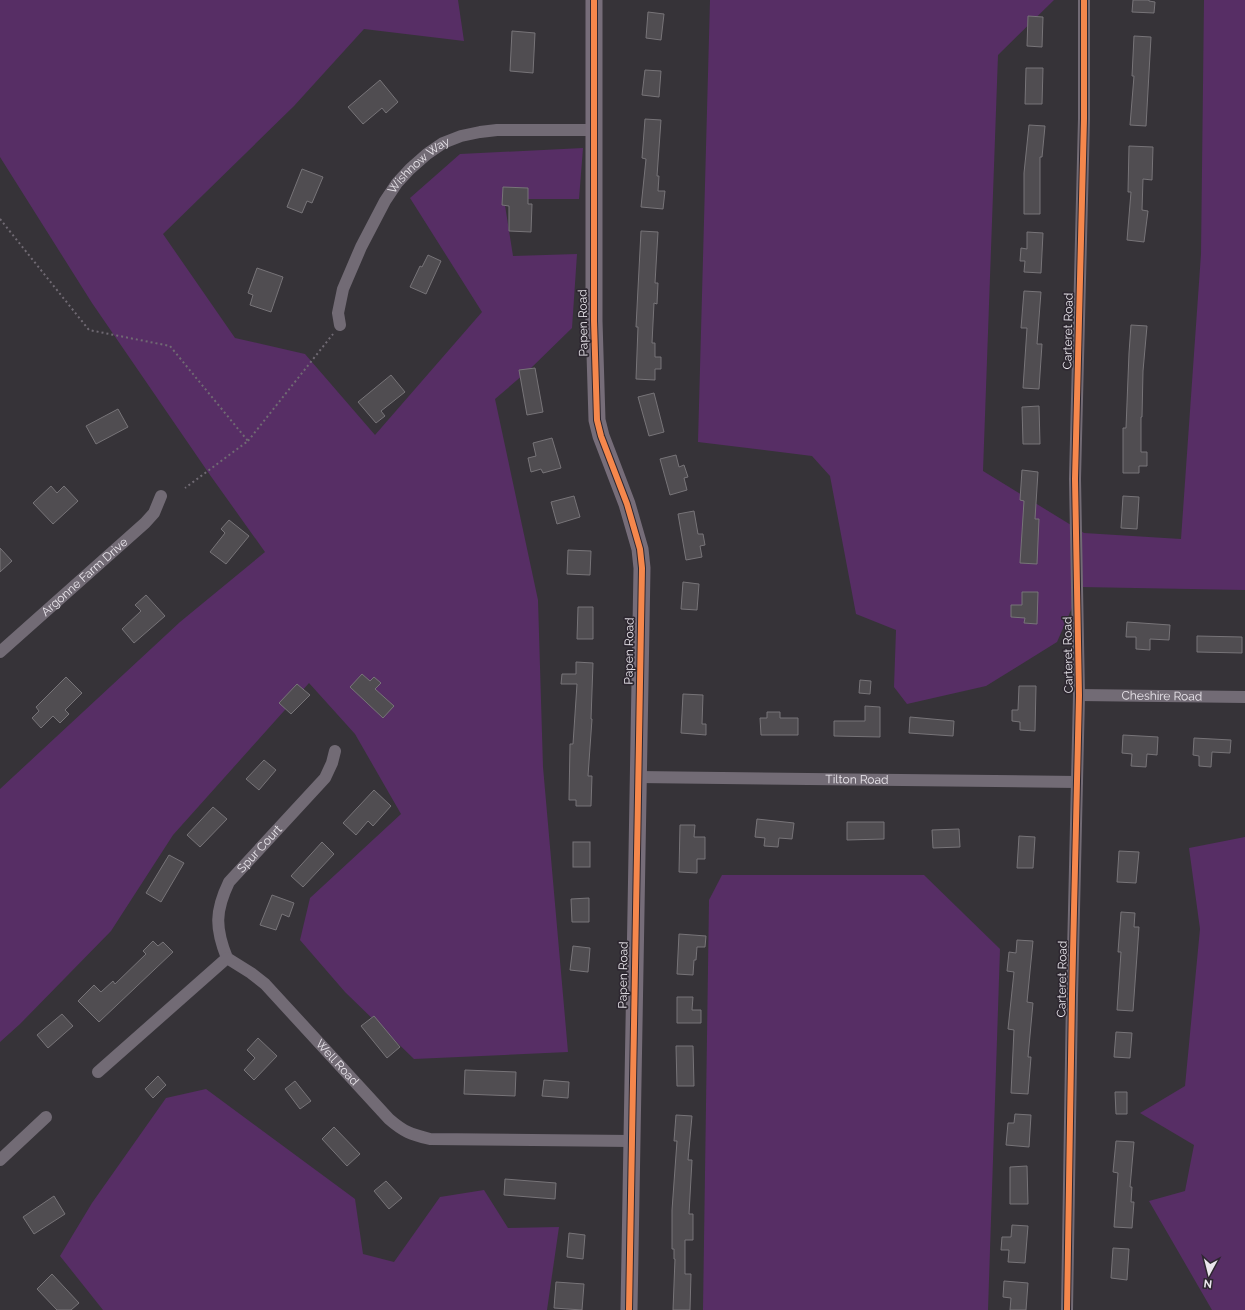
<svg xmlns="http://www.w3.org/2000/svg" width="1245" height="1310" font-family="Raleway,sans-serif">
<rect width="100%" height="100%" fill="#363338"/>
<g fill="#572e65">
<path d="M 0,0 L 458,0 L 464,41 L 364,29 L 294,106 L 163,234 L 235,338 L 305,354 L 375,435 L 482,312 L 410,198 L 460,154 L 583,148 L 579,199 L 504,199 L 513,256 L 577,254 L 572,328 L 530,369 L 495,399 L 538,600 L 543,767 L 568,1052 L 414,1059 L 345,992 L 300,940 L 310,898 L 401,814 L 355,734 L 309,683 L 173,835 L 111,931 L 20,1024 L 0,1042 L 0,789 L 180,622 L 265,552 L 210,475 L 92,303 L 0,157 Z"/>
<path d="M 710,0 L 1054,0 L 998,55 L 983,471 L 1084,533 L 1181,539 L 1201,254 L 1204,0 L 1245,0 L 1245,590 L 1081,587 L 1057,642 L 986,686 L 907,704 L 894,687 L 896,630 L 856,614 L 830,476 L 812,456 L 698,442 Z"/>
<path d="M 1245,837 L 1245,1310 L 1212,1310 L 1149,1201 L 1185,1191 L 1194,1145 L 1140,1113 L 1185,1086 L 1200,929 L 1189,848 Z"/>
<path d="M 722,875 L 924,875 L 1000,949 L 988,1310 L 703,1310 L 709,900 Z"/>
<path d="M 206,1089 L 355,1199 L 363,1254 L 394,1262 L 440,1197 L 484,1190 L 508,1228 L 559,1227 L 547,1310 L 103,1310 L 60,1256 L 92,1203 L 166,1098 Z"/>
</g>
<g fill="#504d51" stroke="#777478">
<path d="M 1133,0 L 1149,0 L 1149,1 L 1155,2 L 1154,13 L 1132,12 Z"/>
<path d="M 648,12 L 664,14 L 661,40 L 646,38 Z"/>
<path d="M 1028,16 L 1043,17 L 1042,47 L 1027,46 Z"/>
<path d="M 512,31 L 535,33 L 533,73 L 510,71 Z"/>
<path d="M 1134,36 L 1151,37 L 1146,126 L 1130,125 L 1134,76 L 1132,76 Z"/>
<path d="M 1026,68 L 1043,68 L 1042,104 L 1025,104 Z"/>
<path d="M 645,70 L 661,71 L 659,97 L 642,95 Z"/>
<path d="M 380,80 L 398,102 L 386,113 L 382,108 L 363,124 L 348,107 Z"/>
<path d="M 645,119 L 661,120 L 657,176 L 659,176 L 658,191 L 665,191 L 663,209 L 641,207 L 646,159 L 642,158 Z"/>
<path d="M 1029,125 L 1045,126 L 1042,157 L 1040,157 L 1040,214 L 1024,214 L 1024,173 Z"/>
<path d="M 1129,146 L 1153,147 L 1152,180 L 1143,179 L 1142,210 L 1148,211 L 1144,242 L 1127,240 L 1131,192 L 1128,192 Z"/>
<path d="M 302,169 L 323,177 L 312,203 L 307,201 L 302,213 L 287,207 Z"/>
<path d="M 503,187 L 528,188 L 528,204 L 532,204 L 531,232 L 509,231 L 509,206 L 502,205 Z"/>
<path d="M 641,231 L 658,232 L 655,283 L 658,283 L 657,304 L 654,303 L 652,343 L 655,343 L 655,357 L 661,357 L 661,369 L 655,369 L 655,380 L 636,379 L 638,327 L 636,327 Z"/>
<path d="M 1027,232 L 1043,233 L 1041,273 L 1024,272 L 1025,261 L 1020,261 L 1021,248 L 1027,249 Z"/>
<path d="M 428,255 L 441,261 L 426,294 L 410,287 L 420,266 L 422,267 Z"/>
<path d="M 257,268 L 283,277 L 271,312 L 250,305 L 253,295 L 248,293 Z"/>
<path d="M 1024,291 L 1041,292 L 1037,344 L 1042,344 L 1039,389 L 1023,388 L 1027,328 L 1021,328 Z"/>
<path d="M 1131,325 L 1147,326 L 1143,371 L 1142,417 L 1141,417 L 1141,452 L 1147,452 L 1147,466 L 1139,466 L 1139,473 L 1123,473 L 1123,428 L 1126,428 L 1129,353 Z"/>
<path d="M 535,368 L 543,412 L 527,415 L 519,370 Z"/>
<path d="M 391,375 L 405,392 L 381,411 L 385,416 L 376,423 L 358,402 Z"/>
<path d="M 654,393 L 664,432 L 649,436 L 638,397 Z"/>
<path d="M 1039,406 L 1040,444 L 1023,444 L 1022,407 Z"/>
<path d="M 118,409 L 128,427 L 96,444 L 86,426 Z"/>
<path d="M 552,438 L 561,468 L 543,473 L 541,469 L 531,472 L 528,458 L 536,456 L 533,443 Z"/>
<path d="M 676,455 L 679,467 L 684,465 L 688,477 L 684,478 L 687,490 L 670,495 L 660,459 Z"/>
<path d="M 1022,470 L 1038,472 L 1035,519 L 1039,519 L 1037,564 L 1020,563 L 1024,501 L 1020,500 Z"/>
<path d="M 51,486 L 57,493 L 64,486 L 78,501 L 53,524 L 33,503 Z"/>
<path d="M 574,496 L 580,517 L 557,524 L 551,502 Z"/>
<path d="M 1123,496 L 1139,497 L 1137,529 L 1121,528 Z"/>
<path d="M 694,511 L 698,534 L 703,534 L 705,545 L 700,546 L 702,557 L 686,560 L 678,514 Z"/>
<path d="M 229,520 L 249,536 L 226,564 L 210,552 L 225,533 L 221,529 Z"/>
<path d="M 0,548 L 12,561 L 0,572 Z"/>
<path d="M 568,550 L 591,551 L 590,575 L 567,574 Z"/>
<path d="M 683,582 L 699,584 L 697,610 L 681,609 Z"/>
<path d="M 1022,592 L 1038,592 L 1037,624 L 1024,623 L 1025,618 L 1011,617 L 1011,605 L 1022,605 Z"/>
<path d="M 146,595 L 165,616 L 134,643 L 122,629 L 141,611 L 135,605 Z"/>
<path d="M 578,607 L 593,607 L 593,639 L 577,639 Z"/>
<path d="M 1127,622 L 1170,625 L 1169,640 L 1150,639 L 1150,650 L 1136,649 L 1136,637 L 1126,637 Z"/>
<path d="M 1197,636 L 1242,637 L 1242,653 L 1197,652 Z"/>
<path d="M 576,662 L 593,663 L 591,719 L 592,719 L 588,776 L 592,776 L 591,806 L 576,806 L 576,800 L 569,800 L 570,744 L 573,744 L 577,684 L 561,684 L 562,674 L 576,674 Z"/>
<path d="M 362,674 L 370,681 L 374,677 L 381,683 L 375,689 L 394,706 L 383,718 L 350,687 Z"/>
<path d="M 66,677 L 82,693 L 65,710 L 69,714 L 60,723 L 53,716 L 41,728 L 32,718 L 39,711 L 36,707 Z"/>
<path d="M 860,680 L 871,681 L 870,694 L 859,693 Z"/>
<path d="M 297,684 L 310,695 L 291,714 L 279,703 Z"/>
<path d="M 1019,686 L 1036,686 L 1035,731 L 1020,730 L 1020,722 L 1012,721 L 1012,710 L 1018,710 Z"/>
<path d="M 683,694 L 703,695 L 702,724 L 706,724 L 706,735 L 681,733 Z"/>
<path d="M 865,706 L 880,707 L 880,737 L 834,736 L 834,721 L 865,721 Z"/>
<path d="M 767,712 L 780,712 L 780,718 L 798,718 L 798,735 L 761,735 L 760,718 L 767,718 Z"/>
<path d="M 910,717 L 954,721 L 953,736 L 909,733 Z"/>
<path d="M 1123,735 L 1158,737 L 1157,755 L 1147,754 L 1146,767 L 1131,766 L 1132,754 L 1122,753 Z"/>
<path d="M 1194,738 L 1231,740 L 1230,753 L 1212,752 L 1211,767 L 1199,766 L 1199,756 L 1193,755 Z"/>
<path d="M 264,760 L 276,770 L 259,790 L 246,779 Z"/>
<path d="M 374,790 L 391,806 L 373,826 L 368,821 L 356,835 L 343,823 Z"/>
<path d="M 213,807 L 227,819 L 200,847 L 187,835 Z"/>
<path d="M 757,819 L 794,823 L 792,839 L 779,838 L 778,847 L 764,846 L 765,838 L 755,837 Z"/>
<path d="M 847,822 L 884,822 L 884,839 L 847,840 Z"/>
<path d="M 680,825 L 695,825 L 694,837 L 705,837 L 705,859 L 697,859 L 697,873 L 679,872 Z"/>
<path d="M 959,829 L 960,847 L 933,848 L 932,830 Z"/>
<path d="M 1019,836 L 1035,837 L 1033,868 L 1017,868 Z"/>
<path d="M 322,842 L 334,854 L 303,887 L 291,876 Z"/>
<rect x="573" y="842" width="17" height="25"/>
<path d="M 1119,851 L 1139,852 L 1136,883 L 1117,882 Z"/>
<path d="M 169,855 L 184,863 L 161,902 L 146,893 Z"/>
<path d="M 272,895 L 294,903 L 289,917 L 282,914 L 276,930 L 260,925 Z"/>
<path d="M 589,898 L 589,922 L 572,922 L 571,899 Z"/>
<path d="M 1121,912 L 1135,913 L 1134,927 L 1139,927 L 1133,1011 L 1117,1010 L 1121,952 L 1118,952 Z"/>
<path d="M 679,934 L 706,936 L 705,947 L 697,947 L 696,960 L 694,960 L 693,975 L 677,974 Z"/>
<path d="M 1017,940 L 1033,941 L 1027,1002 L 1033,1003 L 1028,1057 L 1031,1057 L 1028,1094 L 1011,1093 L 1014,1030 L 1008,1029 L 1014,972 L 1007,971 L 1009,952 L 1016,953 Z"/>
<path d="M 153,941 L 158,946 L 163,942 L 173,952 L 99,1022 L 78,1001 L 94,985 L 101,992 L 113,981 L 115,984 L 146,954 L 143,951 Z"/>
<path d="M 573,946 L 590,948 L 588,972 L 570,970 Z"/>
<path d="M 677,997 L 693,997 L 692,1010 L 701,1010 L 701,1023 L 677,1023 Z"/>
<path d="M 62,1014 L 73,1026 L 48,1048 L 37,1035 Z"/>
<path d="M 374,1016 L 400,1047 L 387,1058 L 361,1026 Z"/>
<path d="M 1116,1032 L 1132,1033 L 1130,1058 L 1114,1057 Z"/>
<path d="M 258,1038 L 277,1056 L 254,1080 L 244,1070 L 255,1058 L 247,1050 Z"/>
<path d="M 676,1046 L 693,1046 L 694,1086 L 677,1086 Z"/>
<path d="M 465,1070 L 516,1072 L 515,1096 L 464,1094 Z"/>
<path d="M 158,1076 L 166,1085 L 153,1098 L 145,1089 Z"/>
<path d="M 544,1080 L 569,1082 L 568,1098 L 542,1096 Z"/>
<path d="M 295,1081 L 311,1101 L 300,1109 L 285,1089 Z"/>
<path d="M 1115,1092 L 1127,1092 L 1127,1114 L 1116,1114 Z"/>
<path d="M 1015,1114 L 1031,1115 L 1029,1147 L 1006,1145 L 1008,1123 L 1014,1123 Z"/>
<path d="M 676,1115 L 692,1116 L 688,1160 L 692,1160 L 689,1214 L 693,1214 L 693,1240 L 685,1240 L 685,1274 L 691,1274 L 690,1310 L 673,1310 L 675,1259 L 674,1259 L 674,1249 L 672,1249 L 672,1210 L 677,1141 L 674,1141 Z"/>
<path d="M 334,1127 L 360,1154 L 347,1166 L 322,1139 Z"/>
<path d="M 1116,1141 L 1134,1142 L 1130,1187 L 1132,1187 L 1131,1202 L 1134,1202 L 1132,1228 L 1114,1227 L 1118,1173 L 1113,1172 Z"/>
<path d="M 1027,1166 L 1028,1204 L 1010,1204 L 1010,1167 Z"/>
<path d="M 505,1179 L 556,1183 L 555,1199 L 504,1195 Z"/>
<path d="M 386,1181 L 402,1198 L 389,1209 L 374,1191 Z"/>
<path d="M 54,1196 L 65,1214 L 34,1234 L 23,1217 Z"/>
<path d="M 1012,1225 L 1028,1226 L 1025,1263 L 1008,1262 L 1009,1250 L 1001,1250 L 1002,1237 L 1011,1237 Z"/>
<path d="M 569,1233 L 585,1235 L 583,1259 L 567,1257 Z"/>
<path d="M 1113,1248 L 1129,1249 L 1127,1280 L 1111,1278 Z"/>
<path d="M 52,1274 L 79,1303 L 71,1310 L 57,1310 L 37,1289 Z"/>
<path d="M 1004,1281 L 1028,1283 L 1026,1310 L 1010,1310 L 1011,1298 L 1003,1297 Z"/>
<path d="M 556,1282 L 584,1284 L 582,1310 L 554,1308 Z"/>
</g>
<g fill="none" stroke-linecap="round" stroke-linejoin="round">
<g stroke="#706a73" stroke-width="2" stroke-dasharray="2 3" stroke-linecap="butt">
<path d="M 0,219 L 89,330 L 170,346 L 248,441 L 185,488"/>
<path d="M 248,441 L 333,334"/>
</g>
<g stroke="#726b75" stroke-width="12">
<path id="s1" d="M 340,325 L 338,313 L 343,289 L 361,247 L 385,201 L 397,183 L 410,169 L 427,154 L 443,143 L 461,136 L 480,132 L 497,130 L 593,130"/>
<path id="s2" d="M 0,652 L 145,523 L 154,513 L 161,496"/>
<path id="s3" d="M 1079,695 L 1245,697"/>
<path id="s4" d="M 638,777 L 1077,782"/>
<path id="s5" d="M 227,958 C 215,928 215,911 229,882 L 325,778 L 332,763 L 335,751"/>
<path id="s6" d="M 98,1072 L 227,958 L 251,973 L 265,984 L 389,1119 C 404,1132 410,1134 430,1139 L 631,1141"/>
<path d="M 0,1160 L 46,1117"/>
<path d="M 1067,1310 L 1072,996 L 1079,695 L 1075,479 L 1084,119 L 1084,0"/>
</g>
<path stroke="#766d79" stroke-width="17" d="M 594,0 L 594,321 L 597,420 L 601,436 L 627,504 L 640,549 L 642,568 L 629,1310"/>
<g stroke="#2d2730" stroke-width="8">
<g id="cycleway">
<path d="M 594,0 L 594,321 L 597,420 L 601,436 L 627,504 L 640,549 L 642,568 L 629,1310"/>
<path d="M 1067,1310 L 1072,996 L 1079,695 L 1075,479 L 1084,119 L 1084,0"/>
</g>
</g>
<use href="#cycleway" stroke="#f5874c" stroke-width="6"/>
</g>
<g text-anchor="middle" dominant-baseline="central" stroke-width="3.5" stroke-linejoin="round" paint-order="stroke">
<g font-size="12" fill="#eae6ec" stroke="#2d2730">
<text stroke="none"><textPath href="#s1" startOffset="184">Wishnow Way</textPath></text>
<text transform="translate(583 323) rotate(-91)">Papen Road</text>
<text transform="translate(1068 331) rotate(-89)">Carteret Road</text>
<text stroke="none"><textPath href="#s2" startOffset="113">Argonne Farm Drive</textPath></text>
<text transform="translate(629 651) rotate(-89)">Papen Road</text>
<text transform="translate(1068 655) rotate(-91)">Carteret Road</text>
<text stroke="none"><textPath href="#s3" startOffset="83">Cheshire Road</textPath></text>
<text stroke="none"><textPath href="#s4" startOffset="219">Tilton Road</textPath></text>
<text stroke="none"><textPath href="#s5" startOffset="124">Spur Court</textPath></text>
<text transform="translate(623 975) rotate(-89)">Papen Road</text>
<text transform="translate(1062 979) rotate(-89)">Carteret Road</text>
<text stroke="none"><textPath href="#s6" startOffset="325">Well Road</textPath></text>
</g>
</g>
<g transform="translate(1209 1274) rotate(187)" stroke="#2d2730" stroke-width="3" paint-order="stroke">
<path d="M0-3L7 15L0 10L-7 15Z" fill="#eae6ec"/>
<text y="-6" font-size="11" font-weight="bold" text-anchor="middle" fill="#eae6ec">N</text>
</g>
</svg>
